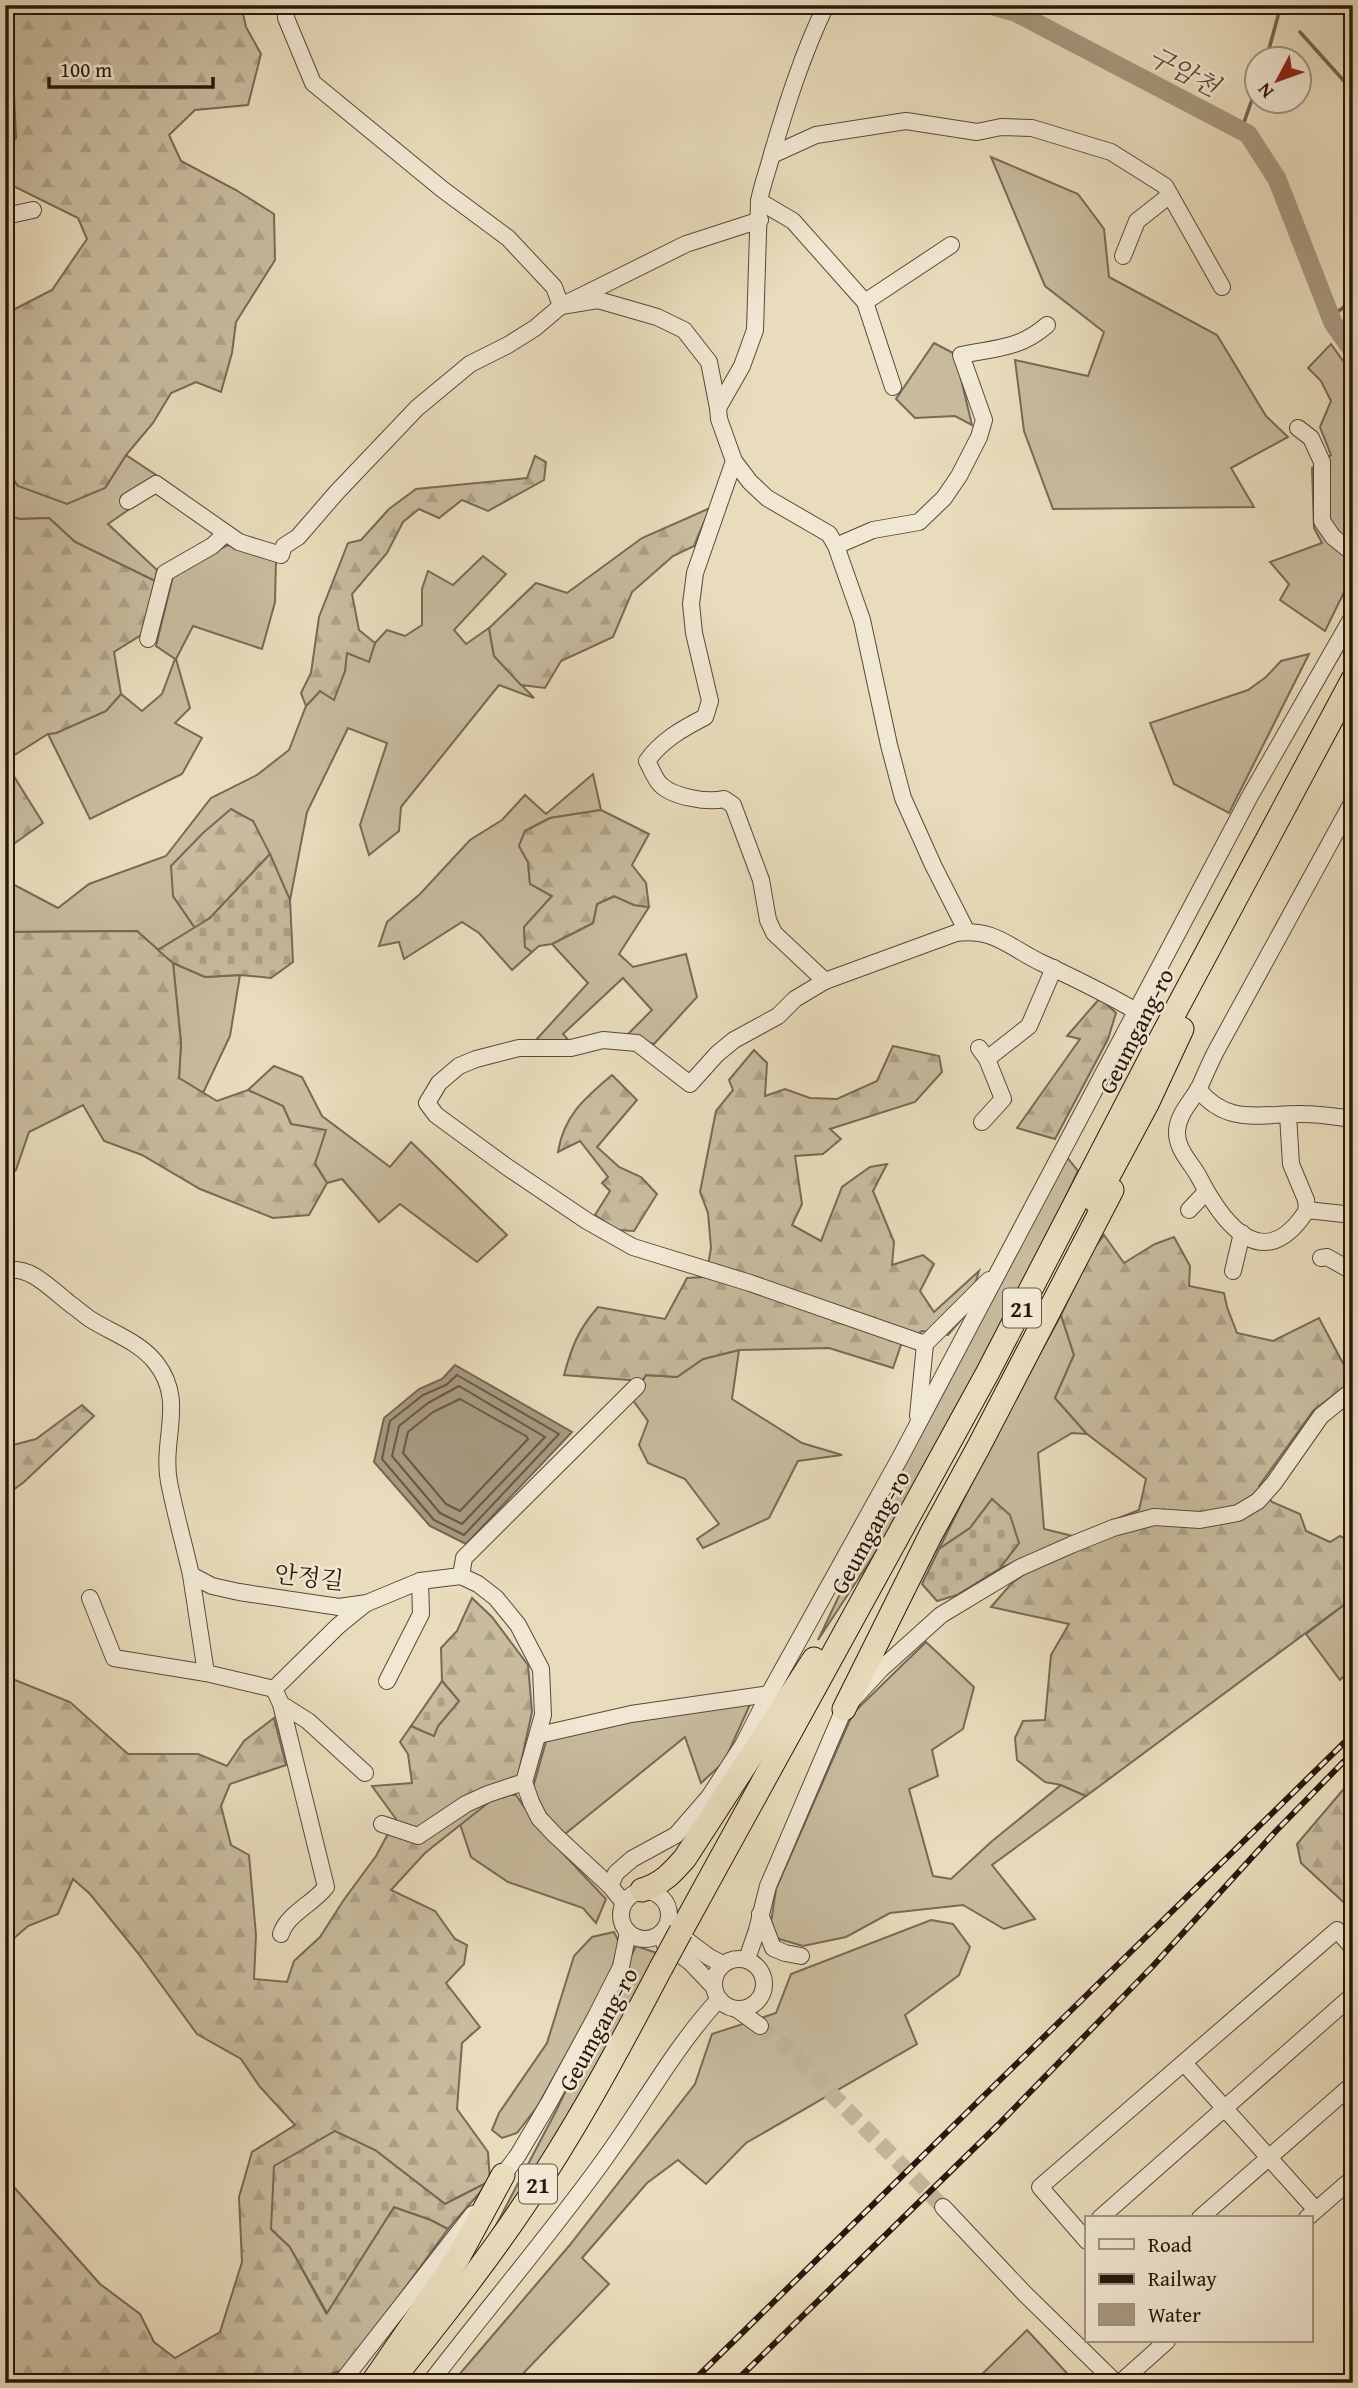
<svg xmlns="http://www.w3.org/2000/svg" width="1358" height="2388" font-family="'Gentium Book Plus','Noto Serif KR',serif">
<defs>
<pattern id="forest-firs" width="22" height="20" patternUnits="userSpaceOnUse" patternTransform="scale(1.75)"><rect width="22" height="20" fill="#c8bb9e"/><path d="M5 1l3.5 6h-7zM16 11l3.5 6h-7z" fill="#aca087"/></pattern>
<pattern id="cemetery-stones" width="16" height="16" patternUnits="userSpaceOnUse" patternTransform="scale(1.75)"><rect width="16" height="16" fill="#c8bb9e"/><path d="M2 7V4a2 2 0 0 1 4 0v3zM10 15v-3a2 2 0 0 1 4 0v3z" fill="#aca087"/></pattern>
</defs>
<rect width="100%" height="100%" fill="#e9dcbc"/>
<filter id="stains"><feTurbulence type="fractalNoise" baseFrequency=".00286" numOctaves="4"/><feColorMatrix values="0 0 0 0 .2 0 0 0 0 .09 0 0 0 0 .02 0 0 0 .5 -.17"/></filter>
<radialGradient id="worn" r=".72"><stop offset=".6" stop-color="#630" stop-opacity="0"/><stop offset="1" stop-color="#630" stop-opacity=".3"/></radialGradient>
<g fill="#c8bb9e" stroke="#786956" stroke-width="2">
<path d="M 991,157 L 1078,194 L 1104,229 L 1109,277 L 1217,335 L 1266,416 L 1288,437 L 1231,468 L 1254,507 L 1053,509 L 1024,431 L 1015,360 L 1088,376 L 1104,332 L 1045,286 Z"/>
<path d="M 934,343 L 955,354 L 972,425 L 955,416 L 915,418 L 896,399 Z"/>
<path d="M 1331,344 L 1353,375 L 1353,574 L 1325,631 L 1280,600 L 1289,584 L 1270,562 L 1322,543 L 1314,528 L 1312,468 L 1331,455 L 1320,427 L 1331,401 L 1321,381 L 1308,368 Z"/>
<path d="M 126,455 L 159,477 L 154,492 L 108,524 L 157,570 L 155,581 L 75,542 L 49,518 L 20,519 L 5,515 L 5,467 L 18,486 L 105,488 Z"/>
<path d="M 228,545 L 276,560 L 275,602 L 262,649 L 193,626 L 176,659 L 190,708 L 175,723 L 202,738 L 182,774 L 90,819 L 48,734 L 56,733 L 106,711 L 121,694 L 142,711 L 162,694 L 175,659 L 156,646 L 174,572 Z"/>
<path d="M 483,556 L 506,574 L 454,630 L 466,644 L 489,628 L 494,656 L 534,698 L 499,685 L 401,807 L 399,831 L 369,855 L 360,825 L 387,743 L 348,728 L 307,812 L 290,900 L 253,821 L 173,896 L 195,928 L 158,950 L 137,931 L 5,932 L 5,880 L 58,908 L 89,884 L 166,856 L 211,798 L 257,775 L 289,750 L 306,706 L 320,691 L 333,699 L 345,671 L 346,652 L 369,661 L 375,643 L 387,630 L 405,636 L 422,625 L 422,589 L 428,571 L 453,585 Z"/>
<path d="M 1309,654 L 1229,813 L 1174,784 L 1150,723 L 1248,690 L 1266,677 L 1281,661 Z"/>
<path d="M 593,774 L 601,810 L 550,818 L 525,831 L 519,846 L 528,862 L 530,884 L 552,896 L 524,927 L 525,947 L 532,952 L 512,970 L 479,933 L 462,922 L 404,959 L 399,942 L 379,946 L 387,922 L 420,894 L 470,840 L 502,820 L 525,795 L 546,814 Z"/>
<path d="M 615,896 L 634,905 L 649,907 L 619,954 L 633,967 L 686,954 L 697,997 L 654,1044 L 626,1036 L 652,1010 L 623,978 L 563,1034 L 572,1044 L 535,1041 L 588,983 L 552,944 L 593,923 L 597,904 Z"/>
<path d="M 173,963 L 205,977 L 240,975 L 230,1036 L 203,1093 L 179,1078 L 181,1043 Z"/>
<path d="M 274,1066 L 302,1077 L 322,1116 L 390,1167 L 411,1142 L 507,1235 L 477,1262 L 400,1204 L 379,1222 L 342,1179 L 327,1183 L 291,1124 L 283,1106 L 248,1090 Z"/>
<path d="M 1066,1156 L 1078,1171 L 1026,1281 L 912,1497 L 818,1640 L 876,1518 L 937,1405 Z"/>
<path d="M 1061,1315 L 1074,1355 L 1055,1398 L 1087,1434 L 1072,1433 L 1038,1453 L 1044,1529 L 1073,1536 L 999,1569 L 1019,1543 L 992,1499 L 970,1528 L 939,1549 L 1000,1426 Z"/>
<path d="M 739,1350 L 732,1399 L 802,1443 L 842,1455 L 798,1461 L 769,1518 L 703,1548 L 697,1539 L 719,1524 L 685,1479 L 648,1463 L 639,1445 L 648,1421 L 632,1399 L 646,1375 L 677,1377 L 703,1359 Z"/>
<path d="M 1353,1598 L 1353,1667 L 1340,1680 L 1306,1634 Z"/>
<path d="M 926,1642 L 974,1687 L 963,1729 L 932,1750 L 938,1776 L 909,1789 L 933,1876 L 951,1879 L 991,1842 L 1061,1785 L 1086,1796 L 992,1865 L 1035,1919 L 1004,1929 L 963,1905 L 890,1913 L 846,1937 L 803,1946 L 769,1936 L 776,1889 L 853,1713 Z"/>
<path d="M 752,1700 L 724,1762 L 701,1783 L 685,1737 L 565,1834 L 545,1818 L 532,1791 L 547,1738 L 673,1712 Z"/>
<path d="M 498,1795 L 516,1795 L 538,1827 L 606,1899 L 596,1923 L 583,1908 L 508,1882 L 471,1857 L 460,1824 Z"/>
<path d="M 931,1920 L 953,1924 L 970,1947 L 959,1975 L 905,2015 L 917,2044 L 746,2143 L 706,2184 L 678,2160 L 647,2183 L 582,2258 L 609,2284 L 514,2383 L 452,2383 L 569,2246 L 695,2084 L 712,2034 L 776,2013 L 791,1974 Z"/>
<path d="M 614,1932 L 621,1946 L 604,1987 L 537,2107 L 517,2133 L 502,2138 L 492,2130 L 499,2113 L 547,2043 L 574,1956 L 592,1937 Z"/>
<path d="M 636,1946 L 657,1953 L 606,2058 L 511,2214 L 493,2231 L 556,2111 Z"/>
<path d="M 1027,2330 L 1076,2383 L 973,2383 Z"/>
</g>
<g fill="url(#forest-firs)" stroke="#786956" stroke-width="2">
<path d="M 21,5 L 241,5 L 246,27 L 261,54 L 248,105 L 195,110 L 169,135 L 181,161 L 236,190 L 274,214 L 275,260 L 236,322 L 232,353 L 221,392 L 196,382 L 171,393 L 153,423 L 126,455 L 105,488 L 67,504 L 18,486 L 5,467 L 5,303 L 15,309 L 52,290 L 87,239 L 78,218 L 5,182 L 5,149 L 16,138 L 14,92 L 5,57 L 5,29 Z"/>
<path d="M 535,456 L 546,462 L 544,480 L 488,511 L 462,500 L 439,518 L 419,509 L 403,522 L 387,553 L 352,594 L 359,630 L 375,643 L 369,662 L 347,653 L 345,671 L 334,700 L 320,691 L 306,706 L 301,693 L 311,673 L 319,617 L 348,543 L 361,540 L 389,509 L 416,489 L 527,478 Z"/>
<path d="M 710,508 L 694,546 L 673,556 L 632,592 L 613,637 L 561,661 L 545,688 L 521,685 L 494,656 L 489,628 L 536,583 L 567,593 L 642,538 Z"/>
<path d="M 5,515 L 20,519 L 49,518 L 75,542 L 155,581 L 141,635 L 114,652 L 121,694 L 106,711 L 56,733 L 48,734 L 5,761 Z"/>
<path d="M 5,762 L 43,823 L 5,850 Z"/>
<path d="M 231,809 L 253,821 L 270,854 L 210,918 L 195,928 L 173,896 L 171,866 L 203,833 Z"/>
<path d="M 601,810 L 649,834 L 632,865 L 646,883 L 649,907 L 634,905 L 614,896 L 597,904 L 593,923 L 552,944 L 539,946 L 532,952 L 525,947 L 524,927 L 552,896 L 530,884 L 528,862 L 519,846 L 525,831 L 550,818 Z"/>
<path d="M 137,931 L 173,963 L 181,1043 L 179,1078 L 217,1101 L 248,1090 L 283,1106 L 291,1124 L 326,1130 L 315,1164 L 327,1183 L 309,1215 L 273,1218 L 200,1189 L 142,1155 L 104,1141 L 83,1105 L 29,1132 L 16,1170 L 5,1180 L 5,932 Z"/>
<path d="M 1100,998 L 1116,1013 L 1108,1039 L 1055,1139 L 1017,1128 L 1080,1039 L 1067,1036 Z"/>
<path d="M 893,1046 L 939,1056 L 942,1072 L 915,1102 L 830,1129 L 841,1139 L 823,1154 L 795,1156 L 802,1204 L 792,1225 L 821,1241 L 842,1187 L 870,1167 L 887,1164 L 873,1191 L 894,1242 L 892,1265 L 923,1255 L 934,1264 L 920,1291 L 934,1312 L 979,1271 L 966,1314 L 948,1335 L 922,1331 L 901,1345 L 893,1368 L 829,1348 L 739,1350 L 703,1359 L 677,1377 L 646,1375 L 642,1381 L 564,1375 C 572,1346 578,1330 598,1307 L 665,1319 L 687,1278 L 706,1277 L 711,1248 L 708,1213 L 700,1192 L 716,1111 L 733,1090 L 729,1080 L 754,1050 L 767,1063 L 765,1096 L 785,1089 L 810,1098 L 837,1099 L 877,1081 Z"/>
<path d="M 612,1075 L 637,1100 L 597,1147 L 619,1167 L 641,1177 L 657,1194 L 634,1231 L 617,1230 L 595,1215 L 610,1191 L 602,1183 L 608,1177 L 580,1141 L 558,1152 C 564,1115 585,1098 612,1075 Z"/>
<path d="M 1104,1235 L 1124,1263 L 1155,1244 L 1174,1237 L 1190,1266 L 1189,1286 L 1224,1293 L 1227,1307 L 1237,1333 L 1273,1341 L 1319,1318 L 1345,1367 L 1353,1361 L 1353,1380 L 1313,1411 L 1259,1486 L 1272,1502 L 1300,1514 L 1306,1531 L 1330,1542 L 1340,1536 L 1353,1543 L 1353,1598 L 1086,1796 L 1061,1785 L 1045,1782 L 1017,1760 L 1015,1738 L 1023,1721 L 1045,1720 L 1051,1655 L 1069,1624 L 991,1607 L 1011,1584 L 1073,1536 L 1139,1510 L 1146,1479 L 1087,1434 L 1055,1398 L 1074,1355 L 1061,1315 L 1091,1252 Z"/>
<path d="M 82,1405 L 94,1416 L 24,1482 L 5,1496 L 5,1447 L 36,1439 Z"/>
<path d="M 472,1598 L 492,1617 L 528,1665 L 532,1712 L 518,1776 L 498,1795 L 425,1853 L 391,1890 L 435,1911 L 455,1939 L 467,1945 L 464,1964 L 446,1983 L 480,2027 L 462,2043 L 457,2109 L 488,2152 L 490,2181 L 445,2204 L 375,2150 L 271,2229 L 290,2247 L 326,2313 L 394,2207 L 431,2220 L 448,2229 L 345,2370 L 333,2373 L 316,2383 L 5,2383 L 5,2177 L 100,2284 L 140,2314 L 154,2342 L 175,2358 L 220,2332 L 242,2262 L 239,2197 L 252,2152 L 295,2125 L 260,2087 L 241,2059 L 197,2034 L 138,1953 L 90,1894 L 73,1879 L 58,1914 L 28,1926 L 5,1946 L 5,1676 L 70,1702 L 128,1754 L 198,1754 L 227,1766 L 244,1741 L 274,1718 L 286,1765 L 230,1784 L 221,1806 L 231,1845 L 249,1855 L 256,1935 L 254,1979 L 287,1982 L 294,1961 L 320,1937 L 343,1901 L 376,1856 L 396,1819 L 372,1786 L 412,1783 L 408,1754 L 400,1742 L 411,1726 L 434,1736 L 438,1726 L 459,1701 L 442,1681 L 441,1648 L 457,1631 Z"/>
<path d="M 1353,1778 L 1353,1911 L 1301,1863 L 1297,1844 Z"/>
</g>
<g fill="url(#cemetery-stones)" stroke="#786956" stroke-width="2">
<path d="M 270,854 L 290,900 L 293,962 L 271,978 L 240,975 L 205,977 L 173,963 L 158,950 L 210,918 Z"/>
<path d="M 992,1499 L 1010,1515 L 1019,1543 L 999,1569 L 957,1595 L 937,1601 L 922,1584 L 939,1549 L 970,1528 Z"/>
<path d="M 442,1681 L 459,1701 L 438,1726 L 434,1736 L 411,1726 Z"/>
<path d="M 335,2131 L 375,2150 L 445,2204 L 490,2181 L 448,2229 L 431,2220 L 394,2207 L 327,2313 L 290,2247 L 271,2229 L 274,2166 Z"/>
</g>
<path fill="#a89980" stroke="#756552" stroke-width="2" d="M 455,1365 L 572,1432 L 466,1544 L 430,1526 L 374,1462 L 384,1418 L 419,1389 L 442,1379 Z"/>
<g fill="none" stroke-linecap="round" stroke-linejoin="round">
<g stroke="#685846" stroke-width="2">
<path d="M 457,1375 L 559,1434 L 464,1535 L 434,1520 L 382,1459 L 390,1421 L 423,1395 L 446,1385 Z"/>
<path d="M 459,1386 L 545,1437 L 462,1524 L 440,1513 L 392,1456 L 399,1426 L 428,1403 Z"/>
<path d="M 460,1399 L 526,1436 L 528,1439 L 460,1511 L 446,1504 L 403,1453 L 408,1432 L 433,1412 Z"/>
</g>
<g stroke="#756552" stroke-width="3.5">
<path d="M 1300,32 L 1353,91"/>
<path d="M 1266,60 L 1281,5"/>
<path d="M 1241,131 L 1256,88"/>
<path d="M 1331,317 L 1353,300"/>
</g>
<path stroke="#a89980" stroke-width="19" d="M 990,5 L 1015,12 L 1248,134 L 1277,179 L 1333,323 L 1353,351"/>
<path stroke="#c3b599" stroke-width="16" stroke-dasharray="16 8" stroke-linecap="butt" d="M 760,2026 L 785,2047 L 943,2207"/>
<g stroke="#594839" stroke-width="18">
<g id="minor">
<path d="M 286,5 L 286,18 L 313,83 L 442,189 L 508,238 L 554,287 L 561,306 L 686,244 L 760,220"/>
<path d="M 826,5 C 803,53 787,103 772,154 C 768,170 762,185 759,201 L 755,330 L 742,366 L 718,408 L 719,419 L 734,461 L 695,573 L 691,604 L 694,633 L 710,701 L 705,717 C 682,729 662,740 647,761 C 651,768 655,780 661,785 C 673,797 708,803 724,799 L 733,805 L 761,880 L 768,920 L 774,933 L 825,981 L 956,933 C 995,928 1010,948 1042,963 C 1074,978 1105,993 1136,1011"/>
<path d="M 772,155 L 816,135 L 906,121 L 977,132 L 1001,127 L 1032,128 L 1111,152 L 1165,186 L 1222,287"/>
<path d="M 759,201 L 793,221 L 865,302 L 893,387"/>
<path d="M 5,216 L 33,210"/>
<path d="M 1123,256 L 1137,221 L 1170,195"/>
<path d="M 865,302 L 951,245"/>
<path d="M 1298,428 L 1311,438 L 1322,462 L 1322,521 L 1333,537 L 1353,553"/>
<path d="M 734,461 L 750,482 L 767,498 L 829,534 L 836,546 L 862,620 L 889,745 L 903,798 L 933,865 L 967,932"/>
<path d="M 128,501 L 156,484 L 239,542 L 281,555 L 284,546 L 298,537 L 337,492 L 417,408 L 470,364 L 508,345 L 535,328 L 561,306 L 598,300 L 657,317 L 684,330 L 709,362 L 718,408"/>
<path d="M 836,546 L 873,530 L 919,522 L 944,498 L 959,476 L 979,437 L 984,420 L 961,355 C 995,348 1020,349 1047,325"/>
<path d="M 148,639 L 165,573 L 212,546 L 226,533"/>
<path d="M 1353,801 L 1215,1053 C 1209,1065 1204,1077 1199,1088 C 1191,1102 1178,1114 1177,1131 C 1176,1150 1192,1163 1200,1179 C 1225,1227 1265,1276 1307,1210 L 1353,1215"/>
<path d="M 825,981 L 795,999 L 778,1016 L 734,1040 L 717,1054 L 690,1084 L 637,1043 L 603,1040 L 571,1048 L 519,1048 L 476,1059 L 459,1066 L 439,1083 L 427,1103 L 436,1115 L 507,1167 L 587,1221 L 633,1247 L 750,1283 L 925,1344 L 918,1416"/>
<path d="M 979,1048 L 987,1059 L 1003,1099 L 982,1122"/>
<path d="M 987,1059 L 1029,1026 L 1054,968"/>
<path d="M 1198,1089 C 1228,1127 1262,1113 1304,1114 C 1320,1114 1337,1117 1353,1119"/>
<path d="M 1288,1115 L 1291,1164 L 1306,1200 L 1307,1210"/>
<path d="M 1189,1210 L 1205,1193"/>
<path d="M 1321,1258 L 1327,1257 L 1350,1270 L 1353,1274"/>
<path d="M 5,1271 C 29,1264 51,1289 69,1303 C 76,1308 83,1314 90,1319 C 112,1333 140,1342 156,1363 C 186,1401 161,1438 169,1482 C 175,1513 184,1544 191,1575 L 212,1586 L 239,1592 L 339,1607 L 367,1603 L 420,1581 L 461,1576 L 478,1584 L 496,1598 L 518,1625 L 541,1669 L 543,1715 L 524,1782 L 531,1802 L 539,1818 L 555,1835 L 610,1886 L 624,1903"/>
<path d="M 1233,1271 L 1242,1233"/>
<path d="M 925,1344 L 989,1280"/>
<path d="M 191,1575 L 206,1673"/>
<path d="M 461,1576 L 464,1558 L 637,1386"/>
<path d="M 90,1598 L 114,1658 L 206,1673 L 274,1689"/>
<path d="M 387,1681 L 421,1614 L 420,1581"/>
<path d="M 281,1704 L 308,1721 L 365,1773"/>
<path d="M 539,1735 L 631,1714 L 769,1694"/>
<path d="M 382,1824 L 418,1836 L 466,1804 L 488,1794 L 524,1782"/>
<path d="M 610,1886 L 616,1873 L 632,1859 L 676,1835 L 709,1797 L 743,1745 L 769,1694 L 901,1456 L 1250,796 L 1353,616"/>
<circle cx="645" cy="1915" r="24"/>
<path d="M 760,1914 L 773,1948 L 785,1953 L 801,1956"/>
<path d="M 673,1930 L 709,1957 L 723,1964"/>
<path d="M 281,1934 C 287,1914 313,1904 326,1887 L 281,1704 L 274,1689 L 338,1626 L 365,1604"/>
<path d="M 664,1943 L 690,1962 L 713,1986"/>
<circle cx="739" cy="1984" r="25"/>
<path d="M 747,1959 L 757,1930 L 768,1886 L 844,1709 L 881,1669 L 941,1615 L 1019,1568 L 1071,1545 L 1113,1528 L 1154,1517 L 1200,1520 L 1238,1513 L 1258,1501 L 1274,1483 L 1321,1416 L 1353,1390"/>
<path d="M 738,2010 L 760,2026"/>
<path d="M 1184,2063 L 1316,2210"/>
<path d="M 498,2182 L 518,2155 L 550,2101 L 595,2018 L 621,1967 L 628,1932"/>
<path d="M 943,2207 L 1024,2293 L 1116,2383"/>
<path d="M 1100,2218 L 1353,1995"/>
<path d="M 1200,2218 L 1353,2084"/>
<path d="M 1307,2218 L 1353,2178"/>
<path d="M 1087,2241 L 1040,2187 L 1337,1930 L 1353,1948"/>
<path d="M 341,2383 L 473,2214"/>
<path d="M 430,2383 C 485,2311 544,2242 598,2168 C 639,2113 672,2050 719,1999"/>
<path d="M 1120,2383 L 1167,2341"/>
</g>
</g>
<g stroke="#29170d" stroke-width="25">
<g id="highway">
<path d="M 1095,1201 L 1148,1102 L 1182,1029"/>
<path d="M 844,1709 L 931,1534 L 978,1448 L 1112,1190"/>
<path d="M 642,1890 C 662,1884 672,1873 685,1858 L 814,1659"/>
<path d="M 681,1931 L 988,1372 L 1152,1055 L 1353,679"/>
<path d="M 372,2383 L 458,2258 L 503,2175"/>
<path d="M 390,2383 C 435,2326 481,2269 522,2208 C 574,2132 618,2050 661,1968"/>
</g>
</g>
<use href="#minor" stroke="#f1e8d3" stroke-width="16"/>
<use href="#highway" stroke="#e9dcbc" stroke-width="23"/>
<g stroke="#29170d" stroke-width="6">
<g id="rail">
<path d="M 691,2383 L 1353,1734"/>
<path d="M 734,2383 L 998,2125 L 1152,1967 L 1276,1831 L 1353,1752"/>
</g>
</g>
<use href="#rail" stroke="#f1e8d3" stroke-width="3.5" stroke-dasharray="10" stroke-linecap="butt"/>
<g stroke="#29170d" stroke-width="25" stroke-linecap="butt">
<path id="highway-bridge" d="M 661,1968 L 681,1931"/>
</g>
<use href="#highway-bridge" stroke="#e9dcbc" stroke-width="23"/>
</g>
<g text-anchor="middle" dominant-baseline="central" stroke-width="5" stroke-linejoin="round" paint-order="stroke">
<g fill="#f1e8d3" stroke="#655648" stroke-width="2">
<rect x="1003" y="1288.5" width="38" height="39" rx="5"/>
<rect x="519" y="2164.5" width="38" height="39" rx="5"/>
</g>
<g font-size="23" font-weight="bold" fill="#29170d">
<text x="1022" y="1308">21</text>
<text x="538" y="2184">21</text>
</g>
<g font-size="24" fill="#29170d" stroke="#f1e8d3">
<text transform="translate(1136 1031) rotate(-63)">Geumgang-ro</text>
<text transform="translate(870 1532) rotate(-61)">Geumgang-ro</text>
<text transform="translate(309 1577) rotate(6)">안정길</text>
<text transform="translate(598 2029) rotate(-61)">Geumgang-ro</text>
</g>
<g font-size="26" font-style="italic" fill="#5c4b3b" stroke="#f1e8d3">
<text transform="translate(1184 71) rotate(28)">구암천</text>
</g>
</g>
<rect width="1358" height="2388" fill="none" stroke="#e9dcbc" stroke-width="28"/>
<rect x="7" y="7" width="1344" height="2374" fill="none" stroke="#29170d" stroke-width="3.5"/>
<rect x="14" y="14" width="1330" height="2360" fill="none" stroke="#29170d" stroke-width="2"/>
<rect x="1085" y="2216" width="228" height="126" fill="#f1e8d3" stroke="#a19484" stroke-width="2"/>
<rect x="1099" y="2239" width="35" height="10" fill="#f1e8d3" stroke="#a19484" stroke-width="2"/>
<text x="1148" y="2252" font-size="21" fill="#29170d">Road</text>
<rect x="1099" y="2274" width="35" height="10" fill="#29170d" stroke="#a19484" stroke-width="2"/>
<text x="1148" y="2286" font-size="21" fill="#29170d">Railway</text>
<rect x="1099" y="2304" width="35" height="21" fill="#a89980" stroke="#a19484" stroke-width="2"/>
<text x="1148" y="2322" font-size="21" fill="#29170d">Water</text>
<g transform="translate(1278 80) rotate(229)"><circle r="33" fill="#f1e8d3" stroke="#a19484" stroke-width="2"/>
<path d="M0-5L12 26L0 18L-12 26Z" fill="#8f2418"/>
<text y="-10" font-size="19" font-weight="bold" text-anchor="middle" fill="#29170d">N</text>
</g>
<path d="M49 77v10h164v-10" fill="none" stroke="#29170d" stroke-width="3.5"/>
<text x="60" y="77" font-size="21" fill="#29170d" stroke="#f1e8d3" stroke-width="5" paint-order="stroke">100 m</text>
<rect width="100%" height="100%" filter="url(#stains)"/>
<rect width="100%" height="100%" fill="url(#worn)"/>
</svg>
